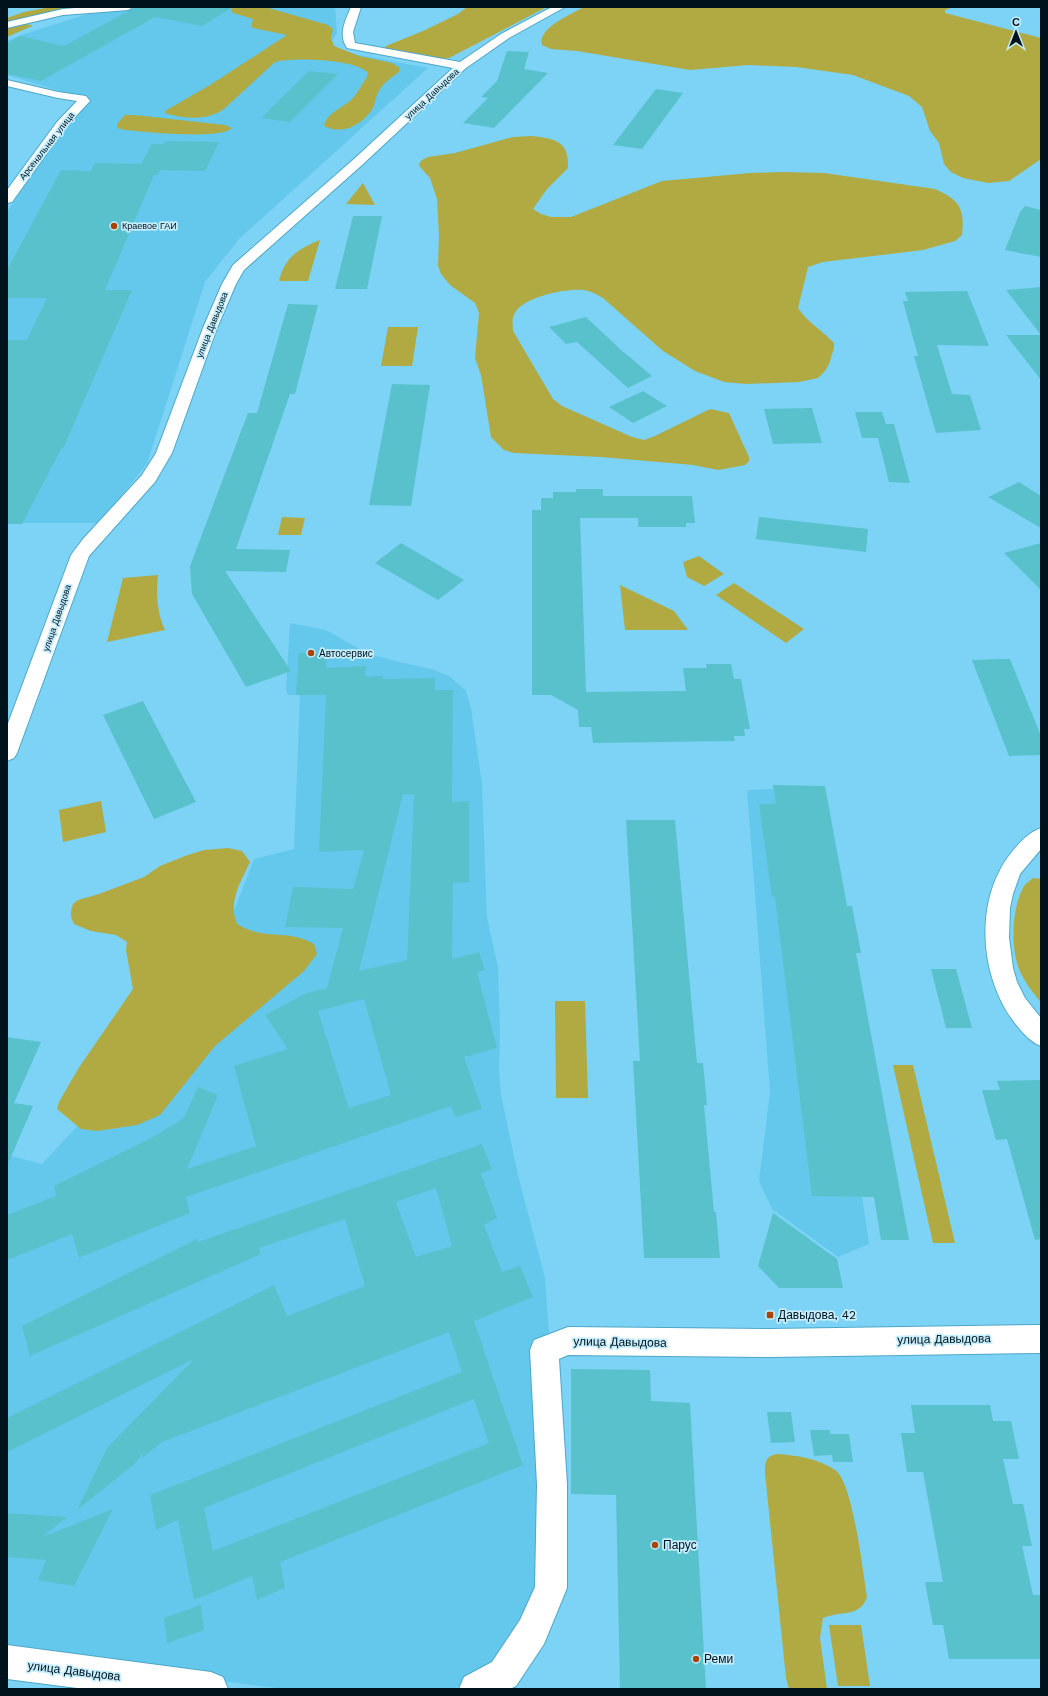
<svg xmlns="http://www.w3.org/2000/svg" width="1048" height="1696" font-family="'Work Sans',sans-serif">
<rect width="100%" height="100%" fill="#7cd3f5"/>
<g fill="#64c8ed">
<path d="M 138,7 L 335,7 L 337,33 L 327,49 L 428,68 L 239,239 L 205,282 L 147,464 L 99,523 L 7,523 L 7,212 L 83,98 L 7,75 L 7,41 L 24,34 L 87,14 L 124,11 Z"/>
<path d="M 290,623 L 326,630 L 366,653 L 399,662 L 431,669 L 449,676 L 466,691 L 471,708 L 482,784 L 487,918 L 498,967 L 500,1033 L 499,1068 L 501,1095 L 518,1175 L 545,1278 L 550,1349 L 546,1571 L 500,1667 L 460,1687 L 450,1689 L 284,1689 L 165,1674 L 7,1650 L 7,1163 L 12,1156 L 42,1164 L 215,978 L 234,911 L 254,859 L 294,849 L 300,695 L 288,695 L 286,690 Z"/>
<path d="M 802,788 L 869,1244 L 838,1257 L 772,1209 L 759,1181 L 770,1092 L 747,790 Z"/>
</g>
<g fill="#b1a942">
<path d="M 50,7 L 68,7 L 7,22 L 7,18 L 24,12 Z"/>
<path d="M 227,7 L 265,7 L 328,25 L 333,29 L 331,38 L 334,46 L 359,56 L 392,63 L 400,68 L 399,72 C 392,77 383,83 379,91 C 375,97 375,106 371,111 C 360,126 342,135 324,126 C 327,113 342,108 351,100 C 357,95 362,84 367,77 L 368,73 C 357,59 292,57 275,62 L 224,109 C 207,121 184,119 165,113 L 165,111 L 210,85 L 287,35 L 253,28 L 251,26 L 253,20 L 250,18 L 233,13 L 231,10 L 232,8 Z"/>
<path d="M 467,7 L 547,7 L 449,58 L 440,59 L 387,50 L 384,48 L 386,46 L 423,31 L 458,14 Z"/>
<path d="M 584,7 L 953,7 L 945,10 L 945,13 L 1041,38 L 1041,159 L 1009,181 L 988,183 L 963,178 L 951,172 L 944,164 L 939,143 L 930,131 L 922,107 L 909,96 L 853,75 L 796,67 L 748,65 L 690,70 L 577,51 L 551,49 L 542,45 C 537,28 572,14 584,7 Z"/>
<path d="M 25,24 L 32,25 L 32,26 L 7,37 L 7,27 Z"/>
<path d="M 125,115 L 135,115 L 225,125 L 232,128 C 221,140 138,132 120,129 L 117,127 L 117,124 Z"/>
<path d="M 532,136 C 556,139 569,141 568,168 L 547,189 L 533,209 L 541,214 L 551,217 L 571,217 L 662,181 L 750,173 L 782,172 L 824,173 L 935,189 C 960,200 965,209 962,235 L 955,241 L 923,250 L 823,262 L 808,267 L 798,308 C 807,322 823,331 834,343 L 834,348 L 829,364 L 825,371 L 818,378 L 799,382 L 746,384 L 724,382 L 695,371 L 663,351 L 603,298 C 596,294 591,291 583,290 C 566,288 523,297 515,313 C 511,319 513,325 513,331 L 553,399 L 562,406 L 632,437 L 644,440 L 655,436 L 710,409 L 729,413 L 749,457 L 749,461 L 745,465 L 718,470 L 693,465 L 601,457 L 514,453 L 504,450 L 491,437 L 481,375 L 475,358 L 479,313 L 475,303 L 450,285 L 441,274 L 438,266 L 439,235 L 437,199 L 430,178 L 420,167 L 419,164 L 422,160 L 428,157 L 455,153 L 513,137 Z"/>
<path d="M 363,183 L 375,205 L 346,204 Z"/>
<path d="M 320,240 L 308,281 L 279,281 C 285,257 298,249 320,240 Z"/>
<path d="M 388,327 L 418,327 L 412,366 L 381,366 Z"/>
<path d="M 282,517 L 305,518 L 301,535 L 278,535 Z"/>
<path d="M 699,556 L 724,574 L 704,586 L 687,577 L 683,562 Z"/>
<path d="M 158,575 C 156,594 157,613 165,630 L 107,642 L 123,578 Z"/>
<path d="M 734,583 L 804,629 L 786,643 L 716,595 Z"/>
<path d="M 620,585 L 674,611 L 688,630 L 625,630 Z"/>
<path d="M 101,801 L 106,832 L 63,842 L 59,810 Z"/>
<path d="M 228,848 L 242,851 L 250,862 C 240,883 228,902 237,924 C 242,927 247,929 252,931 C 276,938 290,931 314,944 L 317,954 L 304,971 L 215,1046 L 160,1115 L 137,1125 L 97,1131 L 81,1129 L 57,1109 L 59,1102 L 78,1069 L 133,989 L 126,950 L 127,942 L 116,935 L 91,931 L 74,924 L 71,917 L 71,911 L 73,904 L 78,900 L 99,894 L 144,877 L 160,866 L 185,856 L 204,850 Z"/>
<path d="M 1033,878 L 1041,879 L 1041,1002 C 1032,992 1024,981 1019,969 C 1010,946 1012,907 1024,886 C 1026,883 1030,881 1033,878 Z"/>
<path d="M 555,1001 L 585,1001 L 588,1098 L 556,1098 Z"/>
<path d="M 893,1065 L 913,1065 L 955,1243 L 933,1243 Z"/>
<path d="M 777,1454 C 796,1455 819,1459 835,1470 C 853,1482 863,1573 867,1597 C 860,1618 841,1610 823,1618 L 820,1638 L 827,1689 L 789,1689 L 786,1678 L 765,1473 C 765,1463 765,1456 777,1454 Z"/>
<path d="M 829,1625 L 861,1625 L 870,1686 L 838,1686 Z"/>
</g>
<g fill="#59c1cc" fill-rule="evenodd">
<path d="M 136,7 L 233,7 L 202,26 L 155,17 L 41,81 L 7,74 L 7,43 L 20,36 L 64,46 Z"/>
<path d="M 507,51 L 529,52 L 524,69 L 548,73 L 494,128 L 463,123 L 488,98 L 481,97 L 497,81 Z"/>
<path d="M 309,71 L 338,74 L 290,122 L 261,118 Z"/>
<path d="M 656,89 L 683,93 L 642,149 L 613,145 Z"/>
<path d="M 166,141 L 219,142 L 205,171 L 160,170 L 158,175 L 154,175 L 105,290 L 132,290 L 63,449 L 62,447 L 22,524 L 7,524 L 7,340 L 27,340 L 47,298 L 7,298 L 7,270 L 61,170 L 91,171 L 94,163 L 141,164 L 152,144 L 164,144 Z"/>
<path d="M 1025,206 L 1041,210 L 1041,257 L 1005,250 L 1020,212 Z"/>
<path d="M 353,216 L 382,216 L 367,289 L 335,289 Z"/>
<path d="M 1041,287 L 1041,380 L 1006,335 L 1041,335 L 1006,290 Z"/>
<path d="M 967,291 L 989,346 L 937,345 L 952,394 L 970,395 L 981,430 L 936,433 L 914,356 L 918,356 L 903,301 L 908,301 L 905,292 Z"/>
<path d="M 288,304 L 318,305 L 295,394 L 290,394 L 236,549 L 290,550 L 286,572 L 225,571 L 291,671 L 246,687 L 192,594 L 190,566 L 248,413 L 257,413 Z"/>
<path d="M 586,317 L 620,349 L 652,376 L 628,388 L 577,342 L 566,344 L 549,327 Z"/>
<path d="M 392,384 L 430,385 L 411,506 L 369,505 Z"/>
<path d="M 643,391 L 667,406 L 633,423 L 609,407 Z"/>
<path d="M 812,408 L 822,443 L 773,444 L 764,409 Z"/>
<path d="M 855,412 L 882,412 L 886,424 L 894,424 L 910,483 L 889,482 L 878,438 L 862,438 Z"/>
<path d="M 1019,482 L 1041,496 L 1041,528 L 988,497 Z"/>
<path d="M 576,489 L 603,489 L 603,496 L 692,496 L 695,523 L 686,523 L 686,527 L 638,527 L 638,518 L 580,518 L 586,692 L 686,691 L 683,668 L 707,668 L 706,664 L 731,664 L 734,679 L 741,679 L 750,729 L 744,729 L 745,736 L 734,736 L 735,741 L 593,743 L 591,727 L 579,727 L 578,710 L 551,695 L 532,695 L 532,510 L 541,510 L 541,498 L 553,498 L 553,492 L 576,492 Z"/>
<path d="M 759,517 L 868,529 L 866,552 L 756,539 Z"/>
<path d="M 401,543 L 464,580 L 438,600 L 375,563 Z"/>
<path d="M 1041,543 L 1041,590 L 1004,553 Z"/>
<path d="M 299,653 L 327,653 L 326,668 L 366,666 L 365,677 L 383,676 L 383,679 L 435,678 L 435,690 L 453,690 L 452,802 L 469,801 L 469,882 L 453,883 L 452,959 L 479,952 L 485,970 L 477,972 L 497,1048 L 464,1057 L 482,1109 L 455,1117 L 451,1106 L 186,1197 L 190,1213 L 79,1258 L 72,1234 L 7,1260 L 7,1215 L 56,1196 L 54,1186 L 155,1136 L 184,1118 L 198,1087 L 218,1095 L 187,1169 L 256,1146 L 234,1066 L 288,1049 L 265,1015 L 307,993 L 327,988 L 343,928 L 285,927 L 293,887 L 353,889 L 364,850 L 319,852 L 326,695 L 296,695 ZM 403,794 L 414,795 L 407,960 L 359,971 ZM 364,999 L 391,1095 L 349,1108 L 318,1011 Z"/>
<path d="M 1002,659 L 1010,659 L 1041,736 L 1041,755 L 1009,756 L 972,660 Z"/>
<path d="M 143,701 L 196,802 L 154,819 L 103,715 Z"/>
<path d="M 773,785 L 825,786 L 847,906 L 852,906 L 861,953 L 856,953 L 909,1240 L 881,1240 L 874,1197 L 812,1196 L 775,897 L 772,897 L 759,804 L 776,804 Z"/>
<path d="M 626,820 L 675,820 L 697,1063 L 703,1063 L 707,1105 L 704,1105 L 714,1212 L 716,1212 L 720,1258 L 644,1258 L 633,1061 L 640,1061 Z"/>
<path d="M 931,969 L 956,969 L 972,1028 L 946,1028 Z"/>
<path d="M 7,1037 L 41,1042 L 14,1103 L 33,1106 L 7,1166 Z"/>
<path d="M 1041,1080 L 1041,1239 L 1035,1240 L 1007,1139 L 996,1140 L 982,1090 L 1000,1090 L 997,1081 Z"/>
<path d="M 482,1144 L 492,1169 L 481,1173 L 497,1218 L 484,1225 L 502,1272 L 520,1266 L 533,1297 L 474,1321 L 523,1465 L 280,1562 L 285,1588 L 257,1600 L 252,1576 L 194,1600 L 178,1520 L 156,1530 L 150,1495 L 462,1372 L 449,1332 L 162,1442 L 142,1458 L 142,1453 L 137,1462 L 77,1510 L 107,1448 L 194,1359 L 7,1452 L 7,1418 L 274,1285 L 287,1316 L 365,1286 L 345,1219 L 259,1248 L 261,1254 L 30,1356 L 22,1326 L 197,1239 L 198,1242 ZM 436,1188 L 452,1246 L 416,1257 L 396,1202 ZM 474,1399 L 489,1443 L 213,1551 L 204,1508 Z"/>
<path d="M 773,1213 L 837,1259 L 843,1288 L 779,1288 L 758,1266 Z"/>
<path d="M 571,1369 L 650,1370 L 651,1401 L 690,1403 L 706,1689 L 620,1689 L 616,1495 L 571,1494 Z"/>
<path d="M 911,1405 L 990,1405 L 993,1421 L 1011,1421 L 1019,1459 L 1003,1459 L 1013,1504 L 1023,1504 L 1032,1546 L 1022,1546 L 1033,1595 L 1041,1595 L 1041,1659 L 949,1659 L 943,1625 L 933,1625 L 925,1582 L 943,1582 L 923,1472 L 907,1472 L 901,1433 L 915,1433 Z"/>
<path d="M 767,1412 L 791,1412 L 795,1442 L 771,1443 Z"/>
<path d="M 810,1430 L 830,1430 L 830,1434 L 849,1434 L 853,1462 L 833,1462 L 832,1455 L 814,1456 Z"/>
<path d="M 113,1509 L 74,1586 L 38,1580 L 46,1560 L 7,1557 L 7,1513 L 67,1517 L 42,1537 Z"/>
<path d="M 201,1605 L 204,1630 L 167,1643 L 164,1618 Z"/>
</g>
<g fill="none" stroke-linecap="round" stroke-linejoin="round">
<g stroke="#4ea7c7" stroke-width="2">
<g id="minor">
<path d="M 87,7 L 133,7 L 128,10 L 63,15 L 7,28 L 7,22 L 63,9 Z"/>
<path d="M 351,7 L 361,7 L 353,32 L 355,43 L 460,62 L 501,34 L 552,7 L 565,7 L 509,38 L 466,68 L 362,165 L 244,270 L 236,284 L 217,328 L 172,453 L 155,482 L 89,556 L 17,753 L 14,758 L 7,761 L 7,726 L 71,555 L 83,539 L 142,475 L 156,453 L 203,328 L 222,284 L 233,265 L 354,159 L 453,68 L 347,48 C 338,35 345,21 351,7 Z"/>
<path d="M 7,80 L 58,92 L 86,96 L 90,101 L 65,128 L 12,202 L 7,203 L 7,190 L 57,122 L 77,101 L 58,98 L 7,86 Z"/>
<path d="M 1041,828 L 1041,849 L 1020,874 L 1013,894 L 1010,908 L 1009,938 L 1013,968 L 1017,982 L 1025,998 L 1041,1018 L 1041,1046 C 1029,1041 1022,1032 1014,1022 C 979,975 974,900 1011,853 C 1019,843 1029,832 1041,828 Z"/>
<path d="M 1041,1325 L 1041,1353 L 771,1357 L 568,1355 L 559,1359 L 567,1485 L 567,1588 L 544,1644 L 516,1686 L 510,1689 L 459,1689 L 464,1677 L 492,1662 L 520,1620 L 535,1587 L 537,1485 L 530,1350 L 534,1340 L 568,1327 L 771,1329 Z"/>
<path d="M 7,1645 L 211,1672 L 223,1677 L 228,1689 L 85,1689 L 7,1679 Z"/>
</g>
</g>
<use href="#minor" fill="#fff" fill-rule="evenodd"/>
</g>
<g fill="#a74507" stroke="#c5eefe" stroke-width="1.5">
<circle cx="114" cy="226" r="4"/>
<circle cx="311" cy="653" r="4"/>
<rect x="766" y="1311" width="8" height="8" rx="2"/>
<circle cx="655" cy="1545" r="4"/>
<circle cx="696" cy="1659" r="4"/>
</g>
<g text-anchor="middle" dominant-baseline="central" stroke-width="3.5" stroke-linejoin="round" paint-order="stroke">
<g font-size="9" fill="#00121b" stroke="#c5eefe">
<text transform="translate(432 94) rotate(-43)">улица Давыдова</text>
<text transform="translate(47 146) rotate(-52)">Арсенальная улица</text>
<text transform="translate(212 325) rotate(-68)">улица Давыдова</text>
<text transform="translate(57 618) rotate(-71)">улица Давыдова</text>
</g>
<g font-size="9" fill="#00121b" stroke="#c5eefe" text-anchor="start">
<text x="122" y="226">Краевое ГАИ</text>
</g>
<g font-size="10" fill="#00121b" stroke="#c5eefe" text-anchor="start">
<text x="319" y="653">Автосервис</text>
</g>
<g font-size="12" fill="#00121b" stroke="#c5eefe" text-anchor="start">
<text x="778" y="1315">Давыдова, 42</text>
<text x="663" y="1545">Парус</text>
<text x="704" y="1659">Реми</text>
</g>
<g font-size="12" fill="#00121b" stroke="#c5eefe">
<text transform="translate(944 1339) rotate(-1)">улица Давыдова</text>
<text transform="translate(620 1342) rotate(1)">улица Давыдова</text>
<text transform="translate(74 1671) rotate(7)">улица Давыдова</text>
</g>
</g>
<rect width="1048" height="1696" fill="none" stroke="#00121b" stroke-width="16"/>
<g transform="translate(1016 32)" stroke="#c5eefe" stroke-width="3" paint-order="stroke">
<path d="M0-3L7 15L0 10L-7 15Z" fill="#00121b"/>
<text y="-6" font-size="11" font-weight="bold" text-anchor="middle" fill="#00121b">С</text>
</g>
</svg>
